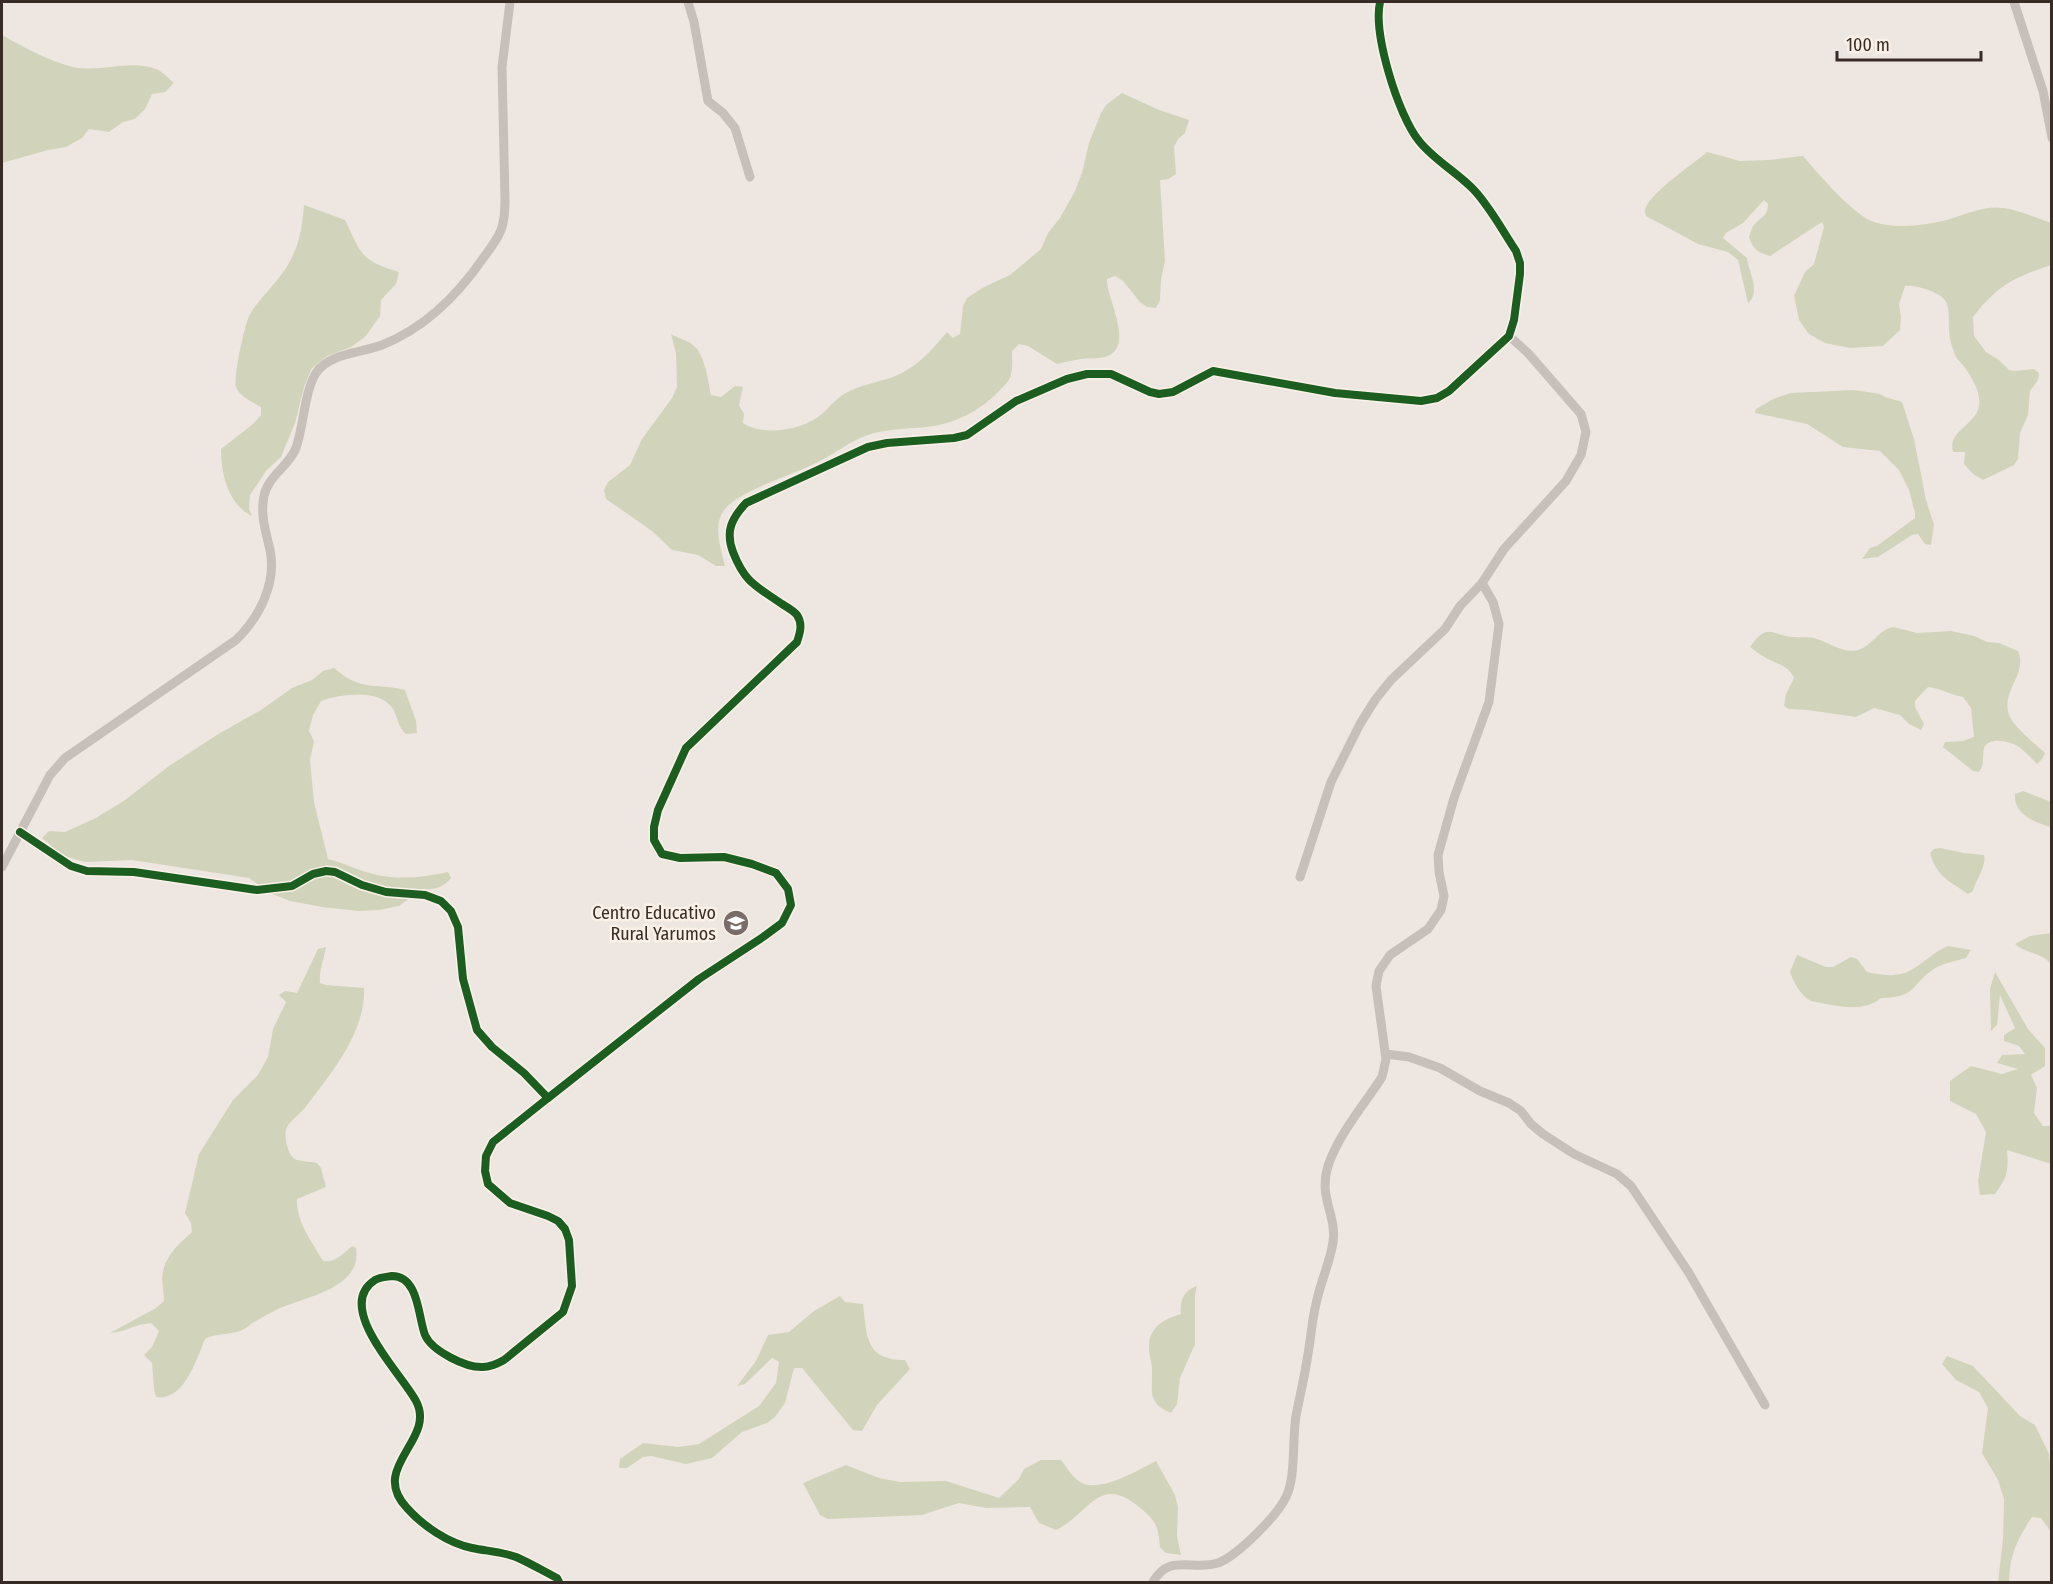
<svg xmlns="http://www.w3.org/2000/svg" width="2053" height="1584" font-family="'Fira Sans Condensed',sans-serif">
<rect width="100%" height="100%" fill="#eee7e1"/>
<g fill="#d1d4ba">
<path d="M 2,35 C 25,48 47,60 73,67 C 101,73 129,59 156,69 C 162,71 169,79 174,83 L 165,92 L 152,94 L 145,109 L 135,119 L 123,122 L 109,132 L 89,129 L 82,138 L 66,147 L 48,150 L 2,163 Z"/>
<path d="M 1122,93 L 1159,110 L 1189,120 L 1185,133 L 1178,139 L 1174,147 L 1176,174 L 1168,179 L 1160,180 L 1165,261 L 1161,280 L 1160,300 L 1156,308 L 1147,307 L 1140,302 L 1123,281 L 1115,276 L 1107,279 C 1107,301 1136,347 1105,357 C 1098,359 1088,358 1081,359 C 1073,360 1065,362 1057,364 L 1028,346 L 1019,344 L 1012,351 C 1012,358 1013,366 1011,374 C 1010,381 1003,387 998,392 C 982,409 958,422 934,426 C 913,429 892,428 871,434 C 850,440 834,455 814,464 C 792,475 739,491 725,509 C 712,525 721,549 725,566 L 716,566 L 698,555 L 672,550 L 652,531 L 606,499 L 604,490 L 608,482 L 630,465 L 642,439 L 672,398 L 677,387 L 676,353 L 671,334 C 678,338 687,340 693,345 C 705,354 708,380 711,395 L 721,397 L 735,386 L 743,387 L 739,405 L 744,414 L 743,423 C 764,437 803,430 822,414 C 830,407 836,398 846,393 C 860,385 875,383 890,378 C 916,369 930,352 947,332 L 953,338 L 960,334 L 963,306 L 967,298 L 984,287 L 1010,275 L 1041,249 L 1048,233 L 1060,218 L 1075,191 L 1082,173 L 1089,143 L 1101,113 L 1106,105 Z"/>
<path d="M 1707,152 L 1740,161 L 1768,160 L 1803,156 C 1818,173 1855,218 1877,223 C 1899,229 1928,225 1950,219 C 1966,214 1986,205 2003,208 C 2019,210 2036,218 2051,223 L 2051,265 C 2013,278 1998,285 1973,317 L 1974,336 L 1986,352 L 1999,360 L 2009,370 L 2015,371 L 2034,369 L 2039,373 L 2038,380 L 2030,391 L 2028,415 L 2020,433 L 2018,459 L 2014,465 L 1983,480 L 1973,474 L 1964,464 L 1965,452 L 1953,452 C 1947,431 1975,426 1979,406 C 1981,393 1973,379 1965,368 C 1963,364 1958,361 1956,357 C 1953,350 1949,338 1949,330 C 1948,319 1951,309 1944,299 C 1939,292 1913,284 1905,286 L 1899,304 L 1901,317 L 1900,330 L 1883,346 L 1850,348 L 1825,343 L 1809,334 L 1799,320 L 1794,296 L 1805,272 L 1814,264 L 1824,227 L 1822,222 L 1770,256 C 1757,252 1753,249 1749,237 C 1751,233 1751,229 1753,226 C 1760,217 1768,217 1768,204 L 1764,200 L 1743,223 L 1726,233 L 1723,238 L 1747,258 C 1749,273 1761,292 1748,303 L 1738,260 L 1728,252 L 1698,244 L 1646,216 C 1645,212 1644,212 1646,207 C 1653,191 1693,164 1707,152 Z"/>
<path d="M 304,205 L 345,220 C 362,255 360,260 399,272 L 396,284 L 381,300 L 380,316 L 365,337 L 351,347 L 327,356 L 312,368 L 304,387 L 295,423 L 281,457 L 266,471 L 250,495 L 249,509 L 252,516 C 228,504 221,474 221,449 L 253,424 L 261,415 L 261,407 C 252,402 239,396 236,387 C 233,377 245,323 250,314 C 261,296 279,281 289,263 C 300,244 302,226 304,205 Z"/>
<path d="M 1854,390 L 1880,394 L 1885,397 L 1902,402 L 1914,439 L 1926,500 L 1934,525 L 1931,545 L 1925,544 L 1918,534 L 1912,535 L 1878,557 L 1862,559 L 1870,548 L 1877,546 L 1915,518 L 1915,513 L 1909,490 L 1899,470 L 1880,451 L 1843,447 L 1807,424 L 1755,413 L 1756,409 L 1773,399 L 1791,393 Z"/>
<path d="M 1893,627 L 1917,633 L 1951,631 L 1974,636 L 1987,642 L 1999,643 L 2018,651 C 2029,675 1997,693 2011,719 C 2017,729 2036,745 2045,753 L 2042,759 L 2037,764 C 2031,758 2026,752 2019,747 C 2011,741 1988,736 1984,748 C 1982,757 1985,764 1979,772 L 1973,771 L 1943,747 L 1945,742 L 1963,741 L 1974,737 L 1971,708 L 1963,697 C 1951,695 1940,688 1928,687 L 1915,701 L 1915,707 L 1924,724 L 1921,730 L 1909,724 L 1900,715 L 1874,708 L 1856,717 L 1808,710 L 1789,709 L 1784,706 L 1786,694 L 1794,678 C 1788,665 1777,664 1766,658 C 1761,655 1755,651 1750,647 C 1768,621 1771,636 1794,637 C 1802,638 1809,636 1817,639 C 1830,643 1844,654 1858,650 C 1872,646 1878,630 1893,627 Z"/>
<path d="M 334,668 C 363,693 374,682 405,690 L 416,721 L 417,733 L 406,734 C 398,727 398,718 393,709 C 380,688 341,694 321,701 L 313,715 L 309,731 L 314,741 L 310,760 L 314,802 L 328,859 C 345,863 361,872 378,875 C 401,880 425,877 448,872 L 451,878 C 443,888 433,890 422,889 L 399,906 L 379,910 L 359,911 L 322,907 L 290,901 L 272,894 L 249,878 L 132,860 L 85,862 L 64,856 L 42,838 L 49,831 L 65,832 L 96,818 L 125,800 L 169,766 L 220,733 L 261,710 L 292,688 L 312,680 L 323,671 Z"/>
<path d="M 2023,791 L 2051,802 L 2051,827 C 2035,823 2013,814 2015,794 Z"/>
<path d="M 1940,848 L 1964,853 L 1984,855 C 1987,865 1976,880 1973,891 L 1968,894 C 1949,881 1936,876 1930,853 L 1934,849 Z"/>
<path d="M 2051,933 L 2051,964 C 2041,952 2026,954 2015,944 L 2030,936 Z"/>
<path d="M 1948,946 L 1971,950 L 1966,958 C 1956,961 1942,963 1934,969 C 1909,986 1918,997 1881,998 C 1862,1014 1833,1005 1811,1001 C 1800,995 1794,983 1790,972 L 1797,955 L 1826,967 L 1833,967 L 1851,957 L 1857,959 L 1867,972 C 1881,975 1898,978 1911,970 C 1924,963 1933,952 1948,946 Z"/>
<path d="M 326,947 C 324,960 319,969 320,983 L 326,985 L 364,988 C 366,1033 329,1076 304,1109 C 298,1116 288,1122 286,1130 C 284,1137 288,1156 295,1159 C 300,1162 311,1161 317,1163 L 321,1168 L 326,1187 L 297,1199 C 296,1222 312,1242 323,1261 C 335,1263 343,1254 352,1246 L 356,1248 C 363,1289 303,1297 276,1310 C 269,1314 262,1317 256,1321 C 250,1324 246,1329 240,1331 C 228,1335 216,1333 205,1339 C 197,1358 184,1402 156,1397 L 154,1390 L 152,1363 L 144,1355 L 152,1347 L 159,1331 L 151,1323 C 136,1324 125,1332 110,1333 L 156,1308 L 164,1301 C 164,1292 161,1280 163,1272 C 166,1255 180,1243 192,1232 L 191,1223 L 185,1213 L 199,1154 L 233,1100 L 258,1075 L 268,1057 L 273,1029 L 286,1002 L 279,995 L 285,991 L 297,993 L 318,949 Z"/>
<path d="M 1995,972 L 2028,1029 L 2045,1048 L 2045,1066 L 2031,1075 L 2037,1088 L 2034,1113 L 2043,1126 L 2051,1126 L 2051,1164 L 2007,1150 C 2009,1171 2007,1178 1995,1194 L 1980,1195 L 1978,1181 L 1986,1132 L 1976,1114 L 1950,1101 L 1950,1081 L 1971,1066 L 2002,1074 L 2018,1069 L 1997,1063 L 2002,1055 L 2025,1054 L 2019,1046 L 2004,1041 L 2004,1035 L 2015,1028 L 2000,995 L 1997,1025 L 1991,1031 L 1990,989 Z"/>
<path d="M 1197,1286 L 1195,1295 L 1195,1344 L 1180,1378 L 1177,1404 L 1171,1413 C 1146,1403 1153,1390 1152,1369 C 1152,1361 1148,1353 1149,1345 C 1150,1326 1165,1319 1181,1314 C 1180,1300 1183,1291 1197,1286 Z"/>
<path d="M 840,1296 L 845,1302 L 863,1304 C 867,1336 865,1360 905,1360 L 910,1369 L 877,1405 L 862,1431 L 853,1430 L 802,1368 L 794,1368 L 785,1403 L 775,1417 L 767,1423 L 742,1432 L 712,1458 L 686,1464 L 651,1456 L 643,1457 L 627,1468 L 619,1468 L 620,1459 L 643,1443 L 678,1447 L 699,1444 L 759,1406 L 776,1383 L 779,1362 L 772,1358 L 745,1384 L 737,1386 L 756,1361 L 768,1335 L 789,1332 L 814,1311 Z"/>
<path d="M 1947,1356 L 1973,1366 L 2020,1416 L 2035,1425 L 2049,1454 L 2052,1486 L 2051,1532 L 2041,1518 L 2032,1517 C 2017,1540 2010,1554 2009,1582 L 1998,1582 L 2003,1539 L 2004,1499 L 1998,1480 L 1982,1453 L 1988,1408 L 1979,1392 L 1956,1380 L 1942,1364 Z"/>
<path d="M 1041,1460 L 1061,1460 C 1066,1466 1072,1477 1080,1482 C 1099,1494 1138,1470 1156,1461 L 1175,1495 L 1178,1507 L 1177,1536 L 1181,1555 L 1166,1553 L 1160,1547 C 1158,1525 1156,1521 1139,1507 C 1099,1473 1089,1514 1056,1530 L 1039,1523 L 1030,1507 L 986,1508 L 959,1503 L 922,1515 L 828,1519 L 820,1515 L 803,1483 L 846,1465 L 879,1478 L 900,1482 L 946,1481 L 999,1498 L 1019,1479 L 1024,1469 Z"/>
</g>
<g fill="none" stroke-linecap="round" stroke-linejoin="round">
<g stroke="#c7bfba" stroke-width="9">
<path d="M 688,2 L 694,22 L 708,101 L 723,113 L 735,128 L 750,177"/>
<path d="M 2014,2 L 2043,91 L 2052,138"/>
<path d="M 20,832 L 71,866 L 87,871 L 134,872 L 257,890 L 292,886 L 313,874 L 326,871 L 335,872 L 362,885 L 386,892 L 425,895 L 441,901 L 451,911 L 458,927 L 463,979 L 477,1030 L 492,1047 L 524,1073 L 548,1098 L 493,1142 L 486,1156 L 485,1171 L 488,1184 L 510,1203 L 548,1216 L 558,1221 L 565,1229 L 569,1240 L 572,1286 L 563,1312 L 504,1360 C 497,1364 490,1367 483,1367 C 466,1368 432,1351 425,1335 C 418,1317 419,1276 392,1276 C 386,1277 380,1277 375,1280 C 333,1307 402,1374 416,1401 C 437,1440 368,1467 407,1508 C 423,1526 448,1543 472,1548 C 486,1551 503,1552 516,1557 C 530,1563 543,1571 557,1578 L 559,1582"/>
<path d="M 2,867 L 50,775 L 65,758 L 236,640 C 259,618 277,583 270,550 C 266,532 260,515 264,496 C 268,476 289,466 296,448 C 304,425 304,393 316,373 C 329,353 362,353 382,345 C 425,328 458,295 484,257 C 490,249 497,240 501,230 C 505,220 505,209 505,199 L 502,67 L 510,2"/>
<path d="M 1300,877 L 1331,782 L 1360,724 L 1375,700 L 1391,680 L 1445,629 L 1460,606 L 1482,583 L 1504,549 L 1566,481 L 1581,455 L 1586,432 L 1581,414 L 1528,353 L 1509,336"/>
<path d="M 1386,1054 L 1409,1057 L 1440,1068 L 1480,1091 L 1509,1103 L 1521,1111 L 1531,1124 L 1543,1134 L 1574,1154 L 1617,1174 L 1631,1186 L 1689,1273 L 1765,1405"/>
<path d="M 548,1098 L 699,979 L 763,937 L 782,923 L 791,905 L 788,889 L 776,873 L 752,864 L 724,857 L 680,858 L 662,854 L 654,840 L 654,827 L 658,810 L 686,748 L 797,642 C 800,633 803,624 797,615 C 794,611 787,607 782,604 C 756,586 745,583 733,552 C 725,531 732,518 746,503 L 868,447 L 887,443 L 954,438 L 967,435 L 1016,401 L 1067,379 L 1087,374 L 1111,374 L 1150,392 L 1159,394 L 1173,392 L 1213,371 L 1335,393 L 1421,401 L 1437,398 L 1449,391 L 1509,336 L 1514,320 L 1520,274 L 1520,263 L 1516,251 C 1504,233 1490,207 1474,190 C 1458,173 1434,160 1419,141 C 1398,115 1373,34 1380,2"/>
<path d="M 1153,1582 C 1169,1553 1192,1571 1218,1563 C 1237,1556 1277,1516 1286,1497 C 1296,1478 1292,1440 1296,1416 C 1300,1395 1305,1375 1308,1354 C 1311,1337 1312,1320 1316,1304 C 1320,1283 1330,1263 1333,1242 C 1337,1215 1318,1197 1328,1166 C 1338,1135 1364,1105 1382,1077 L 1386,1059 L 1376,986 L 1379,971 L 1390,955 L 1428,929 L 1441,910 L 1444,896 L 1439,872 L 1438,855 L 1454,798 L 1489,702 L 1499,624 L 1493,602 L 1482,583"/>
</g>
<g stroke="#fbf1e8" stroke-width="11">
<g id="cycleway">
<path d="M 20,832 L 71,866 L 87,871 L 134,872 L 257,890 L 292,886 L 313,874 L 326,871 L 335,872 L 362,885 L 386,892 L 425,895 L 441,901 L 451,911 L 458,927 L 463,979 L 477,1030 L 492,1047 L 524,1073 L 548,1098 L 493,1142 L 486,1156 L 485,1171 L 488,1184 L 510,1203 L 548,1216 L 558,1221 L 565,1229 L 569,1240 L 572,1286 L 563,1312 L 504,1360 C 497,1364 490,1367 483,1367 C 466,1368 432,1351 425,1335 C 418,1317 419,1276 392,1276 C 386,1277 380,1277 375,1280 C 333,1307 402,1374 416,1401 C 437,1440 368,1467 407,1508 C 423,1526 448,1543 472,1548 C 486,1551 503,1552 516,1557 C 530,1563 543,1571 557,1578 L 559,1582"/>
<path d="M 548,1098 L 699,979 L 763,937 L 782,923 L 791,905 L 788,889 L 776,873 L 752,864 L 724,857 L 680,858 L 662,854 L 654,840 L 654,827 L 658,810 L 686,748 L 797,642 C 800,633 803,624 797,615 C 794,611 787,607 782,604 C 756,586 745,583 733,552 C 725,531 732,518 746,503 L 868,447 L 887,443 L 954,438 L 967,435 L 1016,401 L 1067,379 L 1087,374 L 1111,374 L 1150,392 L 1159,394 L 1173,392 L 1213,371 L 1335,393 L 1421,401 L 1437,398 L 1449,391 L 1509,336 L 1514,320 L 1520,274 L 1520,263 L 1516,251 C 1504,233 1490,207 1474,190 C 1458,173 1434,160 1419,141 C 1398,115 1373,34 1380,2"/>
</g>
</g>
<use href="#cycleway" stroke="#1b5e20" stroke-width="8"/>
</g>
<defs>
<g id="school-disc" transform="scale(1.35)"><circle r="9.5" fill="#786d68" stroke="#fbf1e8"/><path d="M0-5L7-2L0 1L-7-2ZM-4 1L0 2.5L4 1V4Q0 6-4 4Z" fill="#fff"/></g>
</defs>
<g fill-rule="evenodd">
<use href="#school-disc" x="736" y="923"/>
</g>
<g text-anchor="middle" dominant-baseline="central" stroke-width="5" stroke-linejoin="round" paint-order="stroke">
<g font-size="18" fill="#382c27" stroke="#fbf1e8" text-anchor="end">
<text x="716" y="913">Centro Educativo<tspan x="716" dy="21">Rural Yarumos</tspan></text>
</g>
</g>
<rect width="2053" height="1584" fill="none" stroke="#382c27" stroke-width="6"/>
<path d="M1837 51v9h144v-9" fill="none" stroke="#382c27" stroke-width="3"/>
<text x="1846" y="51" font-size="18" fill="#382c27" stroke="#fbf1e8" stroke-width="4.5" paint-order="stroke">100 m</text>
</svg>
